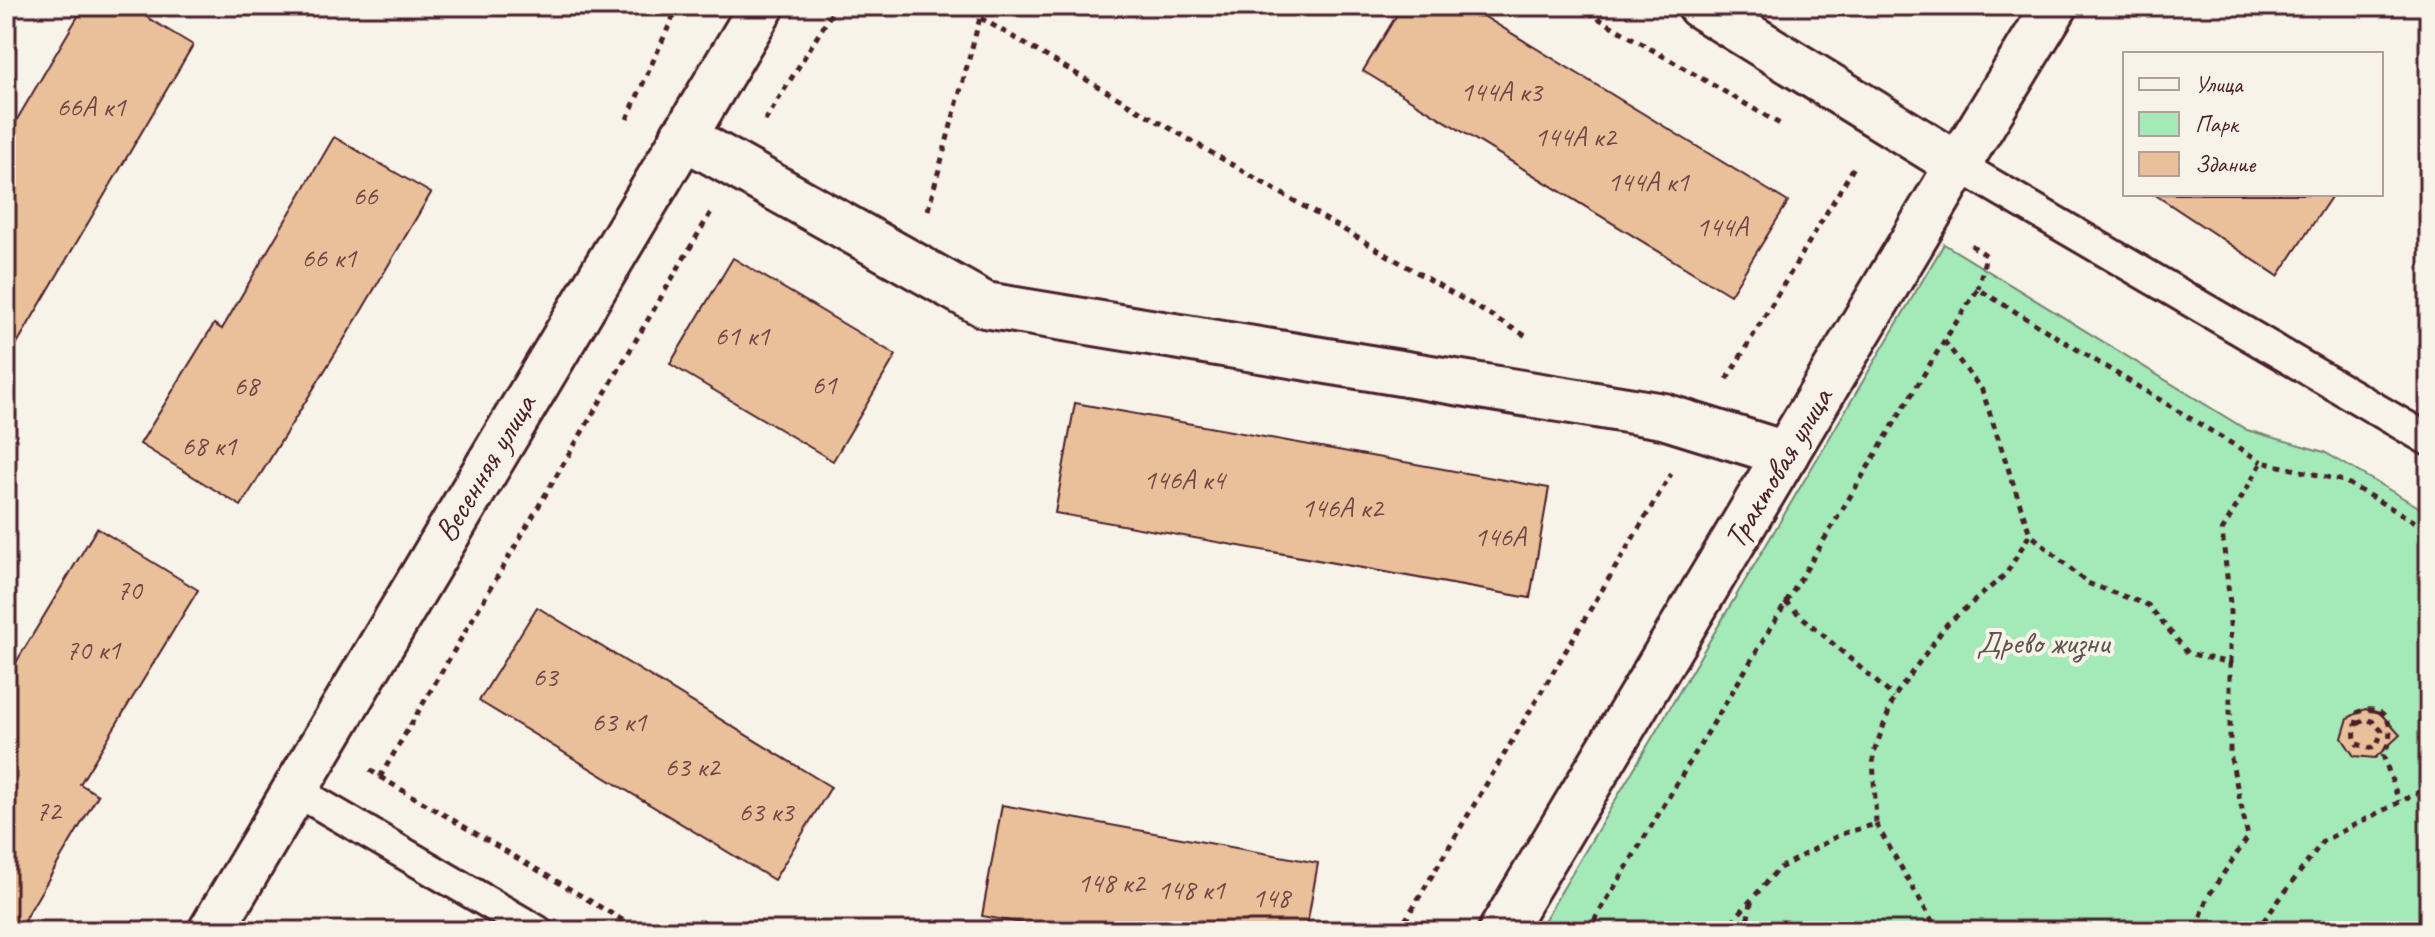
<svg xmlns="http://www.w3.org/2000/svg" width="2435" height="937" font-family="Caveat,sans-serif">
<rect width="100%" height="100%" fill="#f7f3e8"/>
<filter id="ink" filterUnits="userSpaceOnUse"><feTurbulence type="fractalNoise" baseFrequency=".0125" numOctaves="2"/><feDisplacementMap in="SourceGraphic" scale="16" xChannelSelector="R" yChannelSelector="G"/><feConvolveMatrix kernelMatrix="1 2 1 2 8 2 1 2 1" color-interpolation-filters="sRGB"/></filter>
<g filter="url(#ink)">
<path fill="#a3eab8" stroke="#768472" stroke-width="2" d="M 1944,244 L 2247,430 L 2324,452 L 2429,513 L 2429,931 L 1538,931 Z"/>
<g fill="#eac09a" stroke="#4a1f2b" stroke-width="2">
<path d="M 84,6 L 128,6 L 193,45 L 6,362 L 6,138 Z"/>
<path d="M 1402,6 L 1467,6 L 1788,202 L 1730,295 L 1363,71 Z"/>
<path d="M 334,137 L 431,193 L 359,315 L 241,506 L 140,444 L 214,324 L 222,329 Z"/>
<path d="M 2154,194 L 2333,194 L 2278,276 Z"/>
<path d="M 733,258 L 896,355 L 833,461 L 670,364 Z"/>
<path d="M 1075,403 L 1549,488 L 1530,598 L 1055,513 Z"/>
<path d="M 97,528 L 198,590 L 80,784 L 98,795 L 18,931 L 6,931 L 6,679 Z"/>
<path d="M 537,607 L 831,787 L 774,880 L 479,701 Z"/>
<path d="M 2365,709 L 2380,713 L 2400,735 L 2375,758 L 2354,756 L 2342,738 L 2348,718 Z"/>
<path d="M 1002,805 L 1318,863 L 1306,931 L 1067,931 L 982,916 Z"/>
</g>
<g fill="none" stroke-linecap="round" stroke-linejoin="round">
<g stroke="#4a1f2b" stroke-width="36">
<g id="service">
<path d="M 1958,165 L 2429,440"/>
<path d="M 295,790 L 537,931"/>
</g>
</g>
<g stroke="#4a1f2b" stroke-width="50">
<g id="minor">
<path d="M 1700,6 L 1958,165"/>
<path d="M 683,136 L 985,305 L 1663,416 L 1786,454"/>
<path d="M 211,931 L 762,6"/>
<path d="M 1501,931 L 1958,165 L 2055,6"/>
</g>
</g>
<g stroke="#4a1f2b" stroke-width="5" stroke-dasharray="6 6" stroke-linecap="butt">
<path d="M 960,6 L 1526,336"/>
<path d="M 1577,6 L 1780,124"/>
<path d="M 627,119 L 678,6"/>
<path d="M 765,121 L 836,6"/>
<path d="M 928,210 L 980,18"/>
<path d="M 1971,245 L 1986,255 L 1978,289"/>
<path d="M 1944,341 L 1982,390 L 2030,534"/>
<path d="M 1727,379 L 1854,167"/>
<path d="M 1785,602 L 1894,697"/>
<path d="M 2230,663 L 2230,604 L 2222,531 L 2262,462 L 2344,481 L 2429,530"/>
<path d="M 2358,724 L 2364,720 L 2372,721 L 2382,731 L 2377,745 L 2370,748 L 2357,744 C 2351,732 2358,724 2358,712 C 2390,701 2397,732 2383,755 L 2399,801"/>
<path d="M 370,770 L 380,777 L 711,212"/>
<path d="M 380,777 L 641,931"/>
<path d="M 1876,824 L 1938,931"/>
<path d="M 1399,931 L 1671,474"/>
<path d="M 1588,931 L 1944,341 L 1978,289 L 2262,462"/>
<path d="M 1724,931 L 1778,869 L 1841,834 L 1876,824 L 1873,755 L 1894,697 L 1947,624 L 2006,574 L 2030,534 L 2087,583 L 2148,605 L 2188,653 L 2230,663 L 2230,754 L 2248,837 L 2207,898 L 2196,931"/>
<path d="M 1745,931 L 1752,899"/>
<path d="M 2256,931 L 2323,841 L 2429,787"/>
</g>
<use href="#service" stroke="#f7f3e8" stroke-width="30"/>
<use href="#minor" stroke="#f7f3e8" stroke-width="44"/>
</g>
</g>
<g text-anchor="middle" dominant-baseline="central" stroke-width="8" stroke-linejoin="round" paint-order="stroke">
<g font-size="28" fill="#724747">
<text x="1501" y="91">144А к3</text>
<text x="91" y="106">66А к1</text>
<text x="1575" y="136">144А к2</text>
<text x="1648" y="181">144А к1</text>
<text x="365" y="195">66</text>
<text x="1722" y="226">144А</text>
<text x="329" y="257">66 к1</text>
<text x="742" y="335">61 к1</text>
<text x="824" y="384">61</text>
<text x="246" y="385">68</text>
<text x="209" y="445">68 к1</text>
<text x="1184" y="479">146А к4</text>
<text x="1342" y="507">146А к2</text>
<text x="1500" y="536">146А</text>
<text x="129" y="589">70</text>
<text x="93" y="649">70 к1</text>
<text x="545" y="676">63</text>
<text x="619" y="721">63 к1</text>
<text x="692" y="766">63 к2</text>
<text x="48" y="810">72</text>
<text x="766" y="811">63 к3</text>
<text x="1111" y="882">148 к2</text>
<text x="1191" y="889">148 к1</text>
<text x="1271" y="897">148</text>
</g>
<g font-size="32" fill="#4a1f2b" stroke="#f7f3e8">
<text transform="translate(485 468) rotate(-59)">Весенняя улица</text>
<text transform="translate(1778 468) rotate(-59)">Трактовая улица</text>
</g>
<g font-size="32" fill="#60524e" stroke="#f7f3e8">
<text x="2043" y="642">Древо жизни</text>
</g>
</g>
<rect width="2435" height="937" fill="none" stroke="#f7f3e8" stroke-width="32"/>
<rect x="16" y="16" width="2403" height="905" fill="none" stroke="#4a1f2b" stroke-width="3" filter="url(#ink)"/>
<rect x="2123" y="52" width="260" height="144" fill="#f7f3e8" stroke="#b29e9c" stroke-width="2"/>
<rect x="2139" y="78" width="40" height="12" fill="#f7f3e8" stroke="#b29e9c" stroke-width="2"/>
<text x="2195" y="92" font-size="24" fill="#4a1f2b">Улица</text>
<rect x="2139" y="112" width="40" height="24" fill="#a3eab8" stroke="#b29e9c" stroke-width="2"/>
<text x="2195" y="132" font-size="24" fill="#4a1f2b">Парк</text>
<rect x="2139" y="152" width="40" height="24" fill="#eac09a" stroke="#b29e9c" stroke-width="2"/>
<text x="2195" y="172" font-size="24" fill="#4a1f2b">Здание</text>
</svg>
